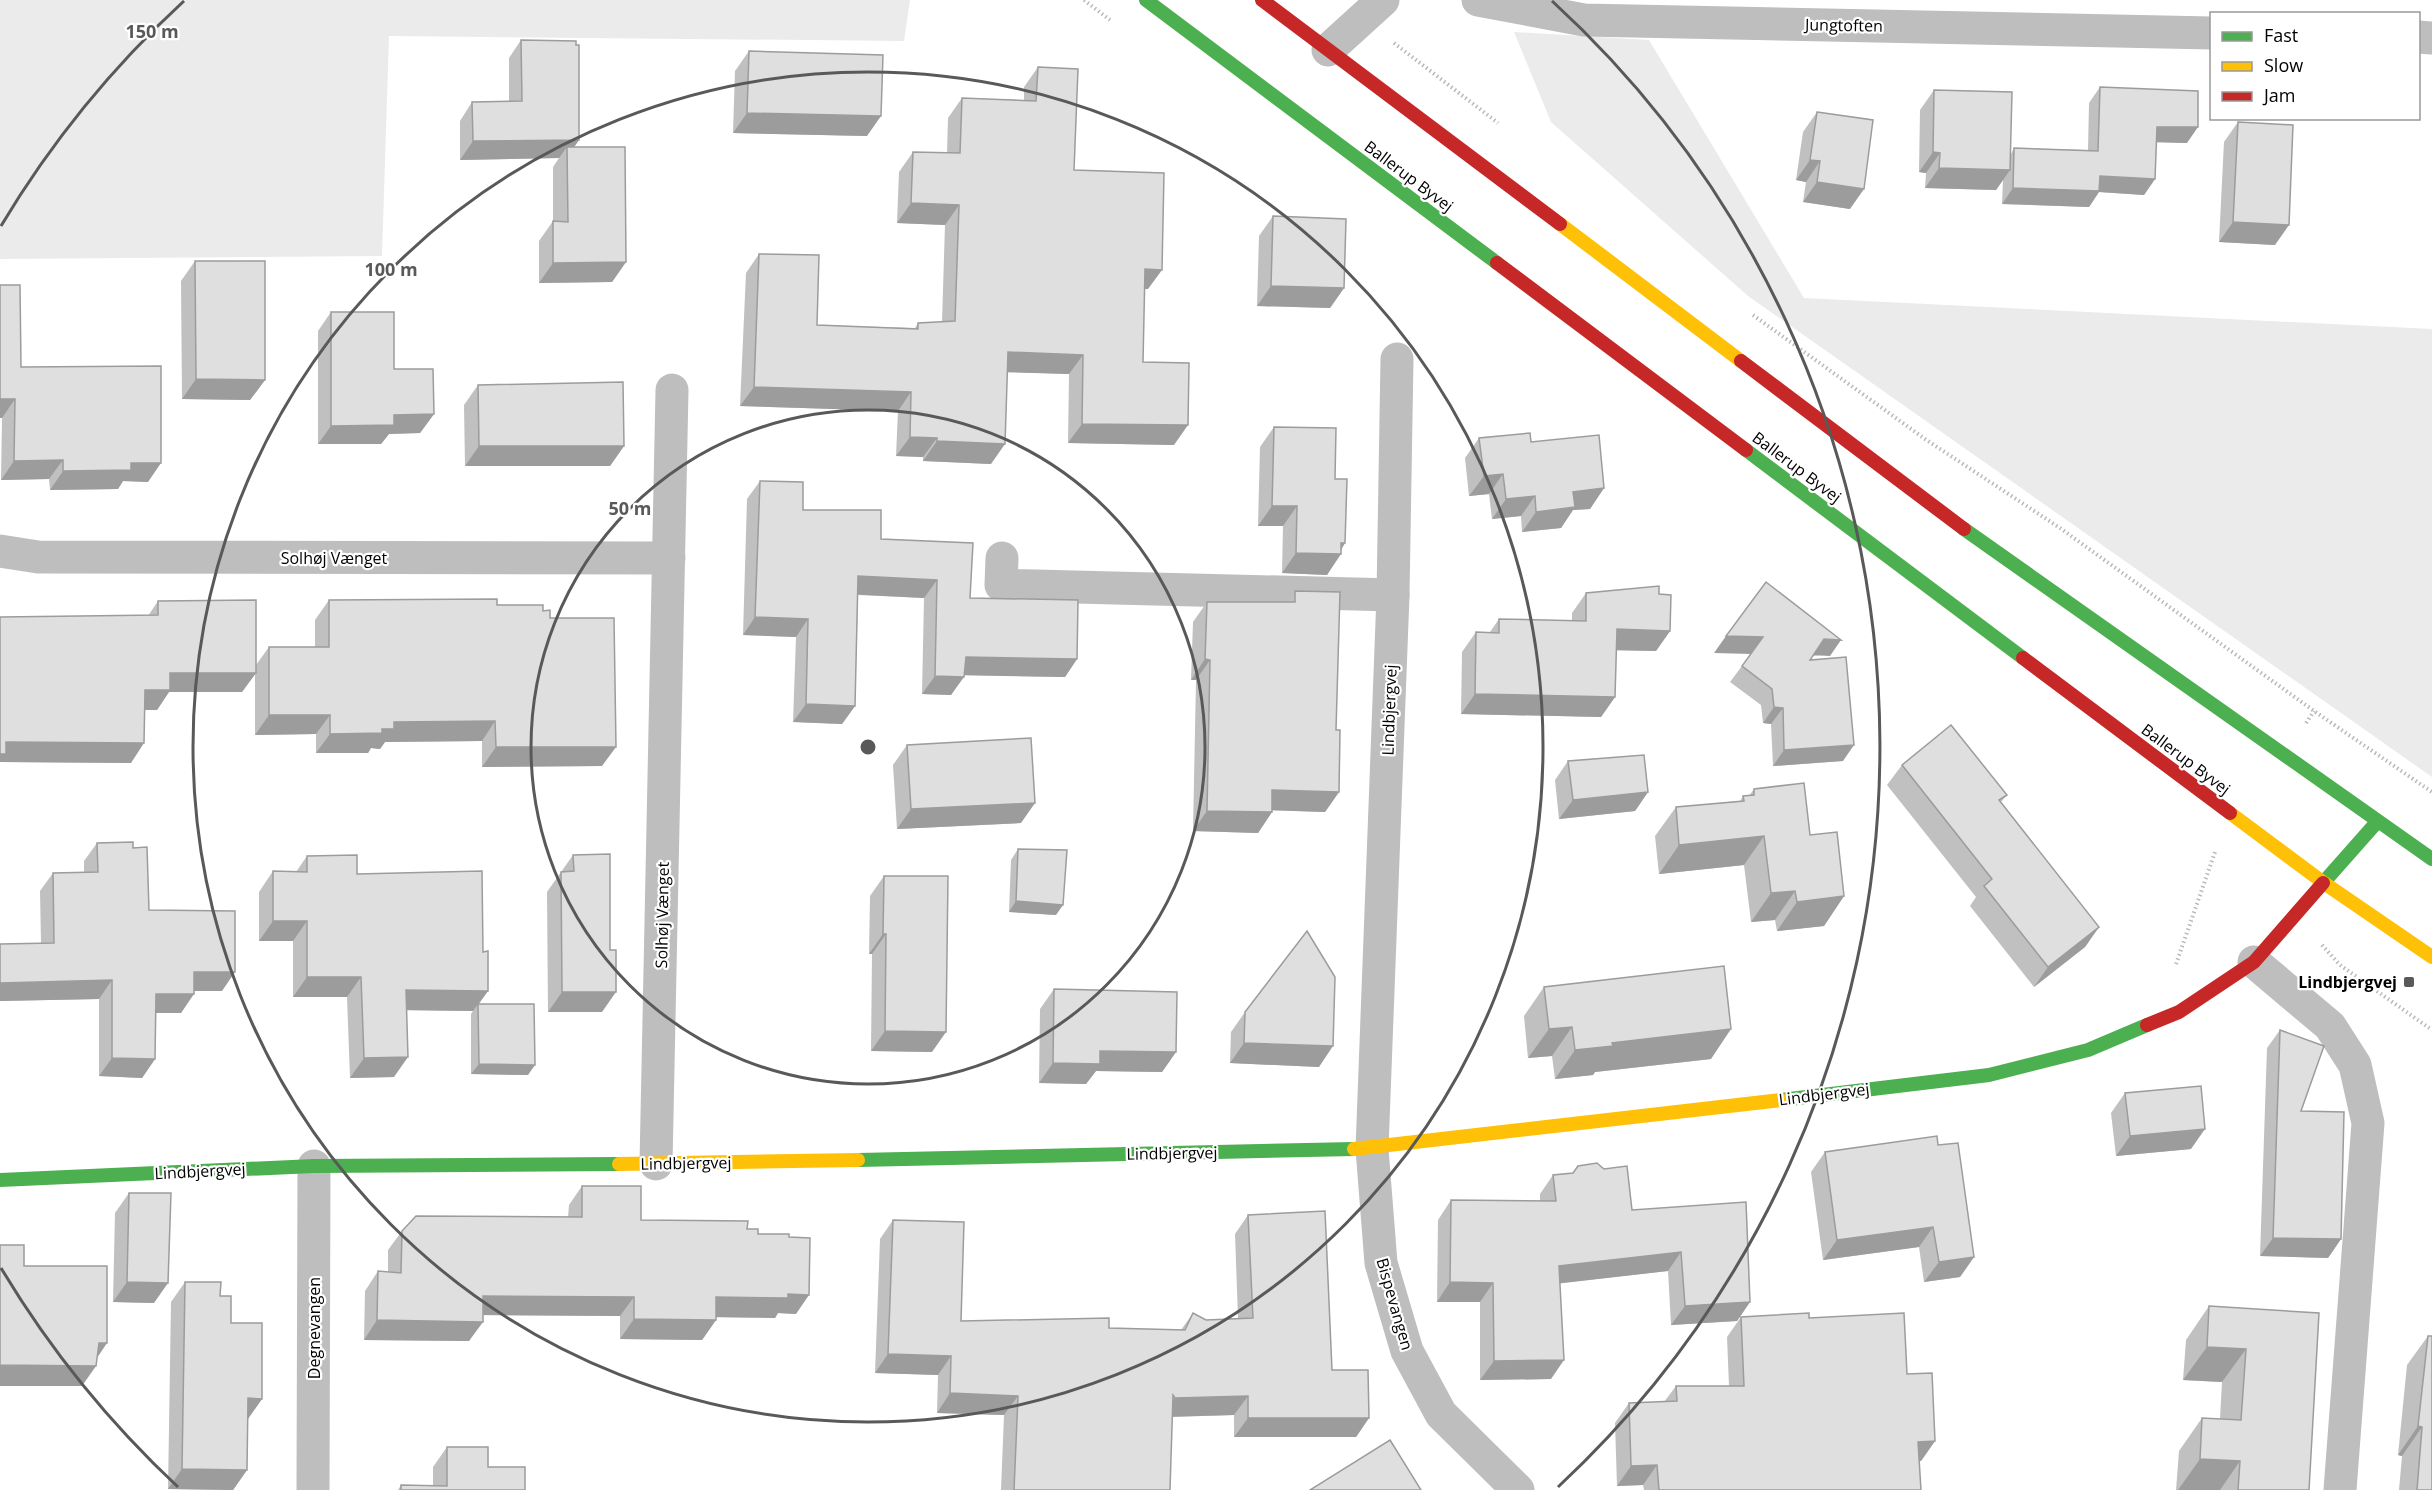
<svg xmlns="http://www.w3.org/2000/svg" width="2432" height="1490" font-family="'Open Sans',sans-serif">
<rect width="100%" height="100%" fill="#fff"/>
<g fill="#ebebeb">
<path d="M 0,0 L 910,0 L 904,41 L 389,36 L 382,256 L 0,259 Z"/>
<path d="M 1514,32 L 1649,40 L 1804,298 L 2432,329 L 2432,777 L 1748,296 L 1551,122 Z"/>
</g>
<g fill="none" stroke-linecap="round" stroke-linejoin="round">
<g stroke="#b9b9b9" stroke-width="4" stroke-dasharray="1.5 3" stroke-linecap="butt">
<path d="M 1084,0 L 1110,20"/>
<path d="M 1394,43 L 1498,123"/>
<path d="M 1753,315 L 1925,439 L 2060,528 L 2314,711 L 2432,792"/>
<path d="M 2306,723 L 2314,711"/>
<path d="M 2322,945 L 2340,965 L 2432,1030"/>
<path d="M 2176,964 L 2215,852"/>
</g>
<g stroke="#bebebe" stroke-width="33">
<path d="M 1478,0 L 1584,20 L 2212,33"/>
<path d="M 2418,37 L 2432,38"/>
<path d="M 1328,50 L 1383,0"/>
<path d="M 1397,359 L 1393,595 L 1372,1149 L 1381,1263 L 1407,1351 L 1441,1414 L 1518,1490"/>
<path d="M 0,551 L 38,557 L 669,558"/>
<path d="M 1002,558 L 1001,585 L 1393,595"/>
<path d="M 2254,962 L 2330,1026 L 2355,1065 L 2368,1123 L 2340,1490"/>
<path d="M 656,1164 L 672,390"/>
<path d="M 313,1490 L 314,1166"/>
</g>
<g stroke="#4caf50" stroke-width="14">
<path d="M 1146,0 L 1497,263"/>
<path d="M 1746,450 L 2023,658"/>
<path d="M 1964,529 L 2432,859"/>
<path d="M 2323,883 L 2377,822"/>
<path d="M 1781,1100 L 1989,1075 L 2088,1050 L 2147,1025"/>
<path d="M 858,1160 L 1354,1149"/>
<path d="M 0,1180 L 314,1166 L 619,1164"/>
</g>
<g stroke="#ffc107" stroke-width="14">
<path d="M 1560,224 L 1741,361"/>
<path d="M 2230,813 L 2324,883 L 2432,957"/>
<path d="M 1354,1149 L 1781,1100"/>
<path d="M 619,1164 L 858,1160"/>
</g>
<g stroke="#c62828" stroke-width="14">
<path d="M 1262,0 L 1560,224"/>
<path d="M 1497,263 L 1746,450"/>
<path d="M 1741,361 L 1964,529"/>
<path d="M 2023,658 L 2230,813"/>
<path d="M 2147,1025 L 2179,1012 L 2254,962 L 2323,883"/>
</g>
</g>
<g fill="#c0c0c0">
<path d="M 521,40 L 579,140 L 574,147 L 626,262 L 612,282 L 539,283 L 539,241 L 553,221 L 553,167 L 559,158 L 460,160 L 460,121 L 472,102 L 509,102 L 509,58 Z"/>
<path d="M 749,51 L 867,136 L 733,133 L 735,71 Z"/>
<path d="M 1038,67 L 1074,170 L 1148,289 L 1144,289 L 1143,362 L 1174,445 L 1068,443 L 1069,374 L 1008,372 L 991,464 L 923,461 L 923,457 L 896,456 L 898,411 L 740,406 L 746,273 L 759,254 L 817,325 L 915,328 L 918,323 L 942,322 L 945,225 L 897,223 L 899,172 L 913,152 L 947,153 L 948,118 L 962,98 L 1024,100 L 1024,87 Z"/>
<path d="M 2100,87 L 2187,143 L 2156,142 L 2155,179 L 2144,195 L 2099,192 L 2089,207 L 2002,204 L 2003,180 L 1996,190 L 1925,188 L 1926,173 L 1919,172 L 1920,110 L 1934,90 L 2011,154 L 2014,148 L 2088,150 L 2089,103 Z"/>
<path d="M 1817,112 L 1850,209 L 1803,202 L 1806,182 L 1796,180 L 1803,132 Z"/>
<path d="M 2238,122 L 2275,245 L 2219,242 L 2224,142 Z"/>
<path d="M 1273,216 L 1344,288 L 1330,308 L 1257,306 L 1259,236 Z"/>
<path d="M 195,261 L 265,380 L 250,400 L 182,399 L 181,281 Z"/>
<path d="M 331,312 L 434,414 L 420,433 L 389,434 L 381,444 L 318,444 L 318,331 Z"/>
<path d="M 21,367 L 148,482 L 123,481 L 118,489 L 50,490 L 49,479 L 1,480 L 2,418 Z"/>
<path d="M 478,385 L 624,446 L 610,466 L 465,466 L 464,405 Z"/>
<path d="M 1274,427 L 1335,479 L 1345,543 L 1327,575 L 1282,573 L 1283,526 L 1258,526 L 1260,447 Z"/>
<path d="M 1479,438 L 1531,442 L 1604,488 L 1590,509 L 1573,510 L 1561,528 L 1522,532 L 1521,516 L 1492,519 L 1489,494 L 1469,496 L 1465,458 Z"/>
<path d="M 760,481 L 803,510 L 881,539 L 970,598 L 1077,659 L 1065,677 L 964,675 L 951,695 L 922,694 L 924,598 L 858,595 L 855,706 L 842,724 L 793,722 L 796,637 L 743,635 L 747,499 Z"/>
<path d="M 1295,591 L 1336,730 L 1339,792 L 1325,812 L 1272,810 L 1272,812 L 1258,833 L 1193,831 L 1196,680 L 1191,680 L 1193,622 L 1207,602 L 1288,602 Z"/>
<path d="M 1586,593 L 1659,594 L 1670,631 L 1656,651 L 1616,650 L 1615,697 L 1601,717 L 1461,714 L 1462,652 L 1476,632 L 1490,632 L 1499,619 L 1572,621 L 1572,613 Z"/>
<path d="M 329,600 L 497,605 L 543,611 L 550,618 L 602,766 L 482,767 L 482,741 L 385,742 L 380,749 L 371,748 L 368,753 L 316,753 L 316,734 L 255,735 L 255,674 L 242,692 L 169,692 L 157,710 L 145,710 L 131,763 L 0,762 L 0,617 L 148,616 L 158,601 L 256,665 L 269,647 L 315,647 L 315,620 Z"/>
<path d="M 1714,653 L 1830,656 L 1813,655 L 1810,660 L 1843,761 L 1773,766 L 1771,724 L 1763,723 L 1761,705 L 1730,682 L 1751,654 Z"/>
<path d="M 907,745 L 1021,823 L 897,829 L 893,765 Z"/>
<path d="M 1568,761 L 1648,792 L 1635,811 L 1559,819 L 1555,780 Z"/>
<path d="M 1902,765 L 2007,795 L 2001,802 L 2099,927 L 2085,947 L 2034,987 L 1970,906 L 1976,897 L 1887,785 Z"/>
<path d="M 1754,789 L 1810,835 L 1844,896 L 1824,926 L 1777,931 L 1775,920 L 1751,922 L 1744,865 L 1659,874 L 1655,836 L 1676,807 L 1740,801 L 1743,796 L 1749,796 Z"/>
<path d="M 97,843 L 133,848 L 149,910 L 222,991 L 194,991 L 181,1013 L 156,1013 L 155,1059 L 142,1078 L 99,1076 L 99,999 L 0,1001 L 0,944 L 41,943 L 40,891 L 53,873 L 84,872 L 84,861 Z"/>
<path d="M 1018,849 L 1056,915 L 1009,912 L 1011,860 Z"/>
<path d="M 573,855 L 602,1012 L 548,1012 L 547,892 Z"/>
<path d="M 307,856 L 357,874 L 483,952 L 488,991 L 479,1004 L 528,1075 L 471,1074 L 471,1014 L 473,1011 L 407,1010 L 394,1077 L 350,1078 L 347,997 L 293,997 L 293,941 L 259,941 L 259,892 L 273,871 L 296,872 Z"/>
<path d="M 884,876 L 932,1052 L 871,1051 L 872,954 L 869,954 L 870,896 Z"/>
<path d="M 1544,987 L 1711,1059 L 1595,1072 L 1593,1075 L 1555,1079 L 1552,1056 L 1528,1058 L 1524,1016 Z"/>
<path d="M 1054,989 L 1176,1052 L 1162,1072 L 1096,1071 L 1086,1084 L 1039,1083 L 1040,1009 Z"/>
<path d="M 1245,1012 L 1319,1067 L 1230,1063 L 1231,1032 Z"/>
<path d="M 2280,1030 L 2301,1111 L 2341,1239 L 2328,1258 L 2260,1256 L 2267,1048 Z"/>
<path d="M 2125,1093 L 2191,1149 L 2116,1156 L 2111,1113 Z"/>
<path d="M 1938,1145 L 1974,1257 L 1960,1277 L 1924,1282 L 1919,1247 L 1823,1260 L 1811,1172 L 1825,1152 Z"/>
<path d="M 1553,1175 L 1632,1210 L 1750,1302 L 1737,1321 L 1671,1325 L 1668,1271 L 1560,1283 L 1551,1379 L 1480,1380 L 1480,1302 L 1437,1302 L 1438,1220 L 1451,1200 L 1540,1201 L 1540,1194 Z"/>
<path d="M 582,1186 L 641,1220 L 747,1229 L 758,1234 L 789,1237 L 796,1314 L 778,1313 L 775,1318 L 716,1317 L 716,1320 L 702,1340 L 620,1339 L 620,1316 L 483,1315 L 469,1341 L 364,1340 L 365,1291 L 378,1271 L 388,1272 L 388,1250 L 402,1231 L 568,1217 L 569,1205 Z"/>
<path d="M 129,1193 L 154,1303 L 113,1302 L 115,1213 Z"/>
<path d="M 1248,1215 L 1332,1370 L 1369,1418 L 1356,1437 L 1234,1437 L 1234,1415 L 1172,1417 L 1170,1490 L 1001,1490 L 1004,1415 L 937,1413 L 938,1375 L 875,1373 L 880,1239 L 893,1220 L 961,1321 L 1109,1328 L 1181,1330 L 1193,1313 L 1206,1320 L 1238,1318 L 1235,1234 Z"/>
<path d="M 185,1282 L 220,1296 L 262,1399 L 247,1419 L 247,1470 L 233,1490 L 168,1489 L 171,1302 Z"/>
<path d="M 2209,1306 L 2319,1313 L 2309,1490 L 2176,1490 L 2179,1451 L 2202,1418 L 2220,1419 L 2222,1382 L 2183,1380 L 2186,1340 Z"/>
<path d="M 1741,1317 L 1809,1318 L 1907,1374 L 1935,1441 L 1921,1461 L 1919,1461 L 1921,1490 L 1644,1490 L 1643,1485 L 1617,1486 L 1615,1423 L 1629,1403 L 1664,1402 L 1676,1386 L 1729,1386 L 1727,1337 Z"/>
<path d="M 2428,1336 L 2432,1490 L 2399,1490 L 2402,1456 L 2398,1455 L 2407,1365 Z"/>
<path d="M 447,1447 L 488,1467 L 525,1490 L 398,1490 L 401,1485 L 433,1485 L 433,1467 Z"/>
</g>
<g fill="#9c9c9c">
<path d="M 747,113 L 881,116 L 867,136 L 733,133 Z"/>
<path d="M 2157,127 L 2198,127 L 2187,143 L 2146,142 Z"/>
<path d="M 579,140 L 567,157 L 567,147 L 559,158 L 460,160 L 473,141 Z"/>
<path d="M 1933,152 L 1940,153 L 1926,173 L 1919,172 Z"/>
<path d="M 1810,160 L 1820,161 L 1806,182 L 1796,180 Z"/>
<path d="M 1939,168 L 2010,170 L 1996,190 L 1925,188 Z"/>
<path d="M 2100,176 L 2155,179 L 2144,195 L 2099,192 L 2089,207 L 2002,204 L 2013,188 Z"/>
<path d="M 1817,182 L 1864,189 L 1850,209 L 1803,202 Z"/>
<path d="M 911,203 L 959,205 L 945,225 L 897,223 Z"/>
<path d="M 2233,222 L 2289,225 L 2275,245 L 2219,242 Z"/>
<path d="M 626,262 L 612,282 L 539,283 L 553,263 Z"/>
<path d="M 1145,269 L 1162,270 L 1148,289 L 1131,289 Z"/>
<path d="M 1271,286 L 1344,288 L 1330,308 L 1257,306 Z"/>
<path d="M 1008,352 L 1083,355 L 1069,374 L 995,372 Z"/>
<path d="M 196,379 L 265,380 L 250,400 L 182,399 Z"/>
<path d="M 754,387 L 911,392 L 898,411 L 740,406 Z"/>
<path d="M 0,399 L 15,399 L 2,418 L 0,418 Z"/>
<path d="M 434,414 L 420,433 L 389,434 L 381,444 L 318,444 L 331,426 L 394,415 Z"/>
<path d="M 1082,424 L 1188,425 L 1174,445 L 1068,443 Z"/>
<path d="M 910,437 L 937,438 L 923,457 L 896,456 Z"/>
<path d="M 937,441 L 1005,444 L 991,464 L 923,461 Z"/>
<path d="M 479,446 L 624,446 L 610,466 L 465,466 Z"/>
<path d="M 63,460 L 49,479 L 1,480 L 14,461 Z"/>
<path d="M 131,463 L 161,463 L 148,482 L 123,481 L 118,489 L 50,490 L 63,471 Z"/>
<path d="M 1503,474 L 1489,494 L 1469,496 L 1484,476 Z"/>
<path d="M 1604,488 L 1590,509 L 1573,510 L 1561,528 L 1522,532 L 1536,512 L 1573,492 Z"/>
<path d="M 1535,496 L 1521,516 L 1492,519 L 1506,499 Z"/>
<path d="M 1272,506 L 1297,506 L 1283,526 L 1258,526 Z"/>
<path d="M 1341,543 L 1345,543 L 1338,554 L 1341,554 L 1327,575 L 1282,573 L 1296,553 Z"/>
<path d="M 858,576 L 937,580 L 924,598 L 846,594 Z"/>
<path d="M 755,617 L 808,619 L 796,637 L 743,635 Z"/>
<path d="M 1617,629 L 1670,631 L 1656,651 L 1603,650 Z"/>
<path d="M 1726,636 L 1763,637 L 1752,654 L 1714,653 Z"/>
<path d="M 1824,639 L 1841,640 L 1830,656 L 1813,655 Z"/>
<path d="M 966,657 L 1077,659 L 1065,677 L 953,675 Z"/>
<path d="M 1205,659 L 1210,660 L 1196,680 L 1191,680 Z"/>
<path d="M 170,673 L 256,673 L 242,692 L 169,692 L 157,710 L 131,710 L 145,690 Z"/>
<path d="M 935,676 L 964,677 L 951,695 L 922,694 Z"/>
<path d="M 1475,694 L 1615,697 L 1601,717 L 1461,714 Z"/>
<path d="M 806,704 L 855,706 L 842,724 L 793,722 Z"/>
<path d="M 1774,707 L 1783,708 L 1771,724 L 1763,723 Z"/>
<path d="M 269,715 L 330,715 L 316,734 L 255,735 Z"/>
<path d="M 495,721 L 482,741 L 385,742 L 380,749 L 371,748 L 368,753 L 316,753 L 330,734 L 382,729 L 394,722 Z"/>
<path d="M 6,742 L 144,743 L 131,763 L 0,762 L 0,751 Z"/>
<path d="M 1854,745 L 1843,761 L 1773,766 L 1784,750 Z"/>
<path d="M 496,747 L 616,747 L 602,766 L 482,767 Z"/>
<path d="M 1272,790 L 1339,792 L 1325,812 L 1258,810 Z"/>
<path d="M 1648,792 L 1635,811 L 1559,819 L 1573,800 Z"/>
<path d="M 1035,803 L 1021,823 L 897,829 L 911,809 Z"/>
<path d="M 1207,811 L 1272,812 L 1258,833 L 1193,831 Z"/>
<path d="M 1764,836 L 1744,865 L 1659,874 L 1679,845 Z"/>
<path d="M 1795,891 L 1775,920 L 1751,922 L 1771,893 Z"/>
<path d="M 1844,896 L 1824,926 L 1777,931 L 1797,902 Z"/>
<path d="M 1016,901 L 1063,905 L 1056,915 L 1009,912 Z"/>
<path d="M 273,921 L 307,921 L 293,941 L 259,941 Z"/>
<path d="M 2099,927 L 2085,947 L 2034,987 L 2048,967 Z"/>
<path d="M 883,934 L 886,934 L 872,954 L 869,954 Z"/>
<path d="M 194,972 L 235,972 L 222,991 L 181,991 Z"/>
<path d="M 307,977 L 361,977 L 347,997 L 293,997 Z"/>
<path d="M 112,980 L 99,999 L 0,1001 L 0,983 Z"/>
<path d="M 406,990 L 488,991 L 473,1011 L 392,1010 Z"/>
<path d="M 562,992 L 616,992 L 602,1012 L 548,1012 Z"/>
<path d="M 156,994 L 194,994 L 181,1013 L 143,1013 Z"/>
<path d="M 1572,1027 L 1552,1056 L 1528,1058 L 1549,1029 Z"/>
<path d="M 1731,1029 L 1711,1059 L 1595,1072 L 1593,1075 L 1555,1079 L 1575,1050 L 1612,1043 Z"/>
<path d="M 885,1031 L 946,1032 L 932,1052 L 871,1051 Z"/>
<path d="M 1244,1043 L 1333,1046 L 1319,1067 L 1230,1063 Z"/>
<path d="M 1100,1051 L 1176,1052 L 1162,1072 L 1096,1071 L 1086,1084 L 1039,1083 L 1053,1063 Z"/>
<path d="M 408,1057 L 394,1077 L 350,1078 L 364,1058 Z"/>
<path d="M 112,1058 L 155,1059 L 142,1078 L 99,1076 Z"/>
<path d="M 479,1064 L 535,1065 L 528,1075 L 471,1074 Z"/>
<path d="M 2205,1129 L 2191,1149 L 2116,1156 L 2130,1136 Z"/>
<path d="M 1933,1227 L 1919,1247 L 1823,1260 L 1837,1240 Z"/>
<path d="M 2273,1238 L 2341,1239 L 2328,1258 L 2260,1256 Z"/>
<path d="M 1681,1252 L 1668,1271 L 1546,1285 L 1559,1266 Z"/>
<path d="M 1974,1257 L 1960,1277 L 1924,1282 L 1939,1262 Z"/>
<path d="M 127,1282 L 168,1283 L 154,1303 L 113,1302 Z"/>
<path d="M 1450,1282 L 1493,1283 L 1480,1302 L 1437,1302 Z"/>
<path d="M 788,1294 L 809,1295 L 796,1314 L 778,1313 L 775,1318 L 702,1317 L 716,1297 Z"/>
<path d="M 483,1296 L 634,1297 L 620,1316 L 470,1315 Z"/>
<path d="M 1750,1302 L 1737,1321 L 1671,1325 L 1685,1306 Z"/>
<path d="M 634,1319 L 716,1320 L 702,1340 L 620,1339 Z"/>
<path d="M 377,1320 L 483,1322 L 469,1341 L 364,1340 Z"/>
<path d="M 99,1343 L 107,1343 L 93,1364 Z"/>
<path d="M 2207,1347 L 2246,1349 L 2222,1382 L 2183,1380 Z"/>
<path d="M 888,1354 L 951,1356 L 938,1375 L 875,1373 Z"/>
<path d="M 1564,1360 L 1551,1379 L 1480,1380 L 1494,1361 Z"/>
<path d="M 0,1365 L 96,1366 L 82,1386 L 0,1386 Z"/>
<path d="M 950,1393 L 1018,1396 L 1004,1415 L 937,1413 Z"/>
<path d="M 1248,1396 L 1234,1415 L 1161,1417 L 1175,1398 Z"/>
<path d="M 248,1398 L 262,1399 L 248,1419 L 234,1419 Z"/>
<path d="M 1248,1418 L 1369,1418 L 1356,1437 L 1234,1437 Z"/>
<path d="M 2418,1426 L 2422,1427 L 2402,1456 L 2398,1455 Z"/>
<path d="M 1935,1441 L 1921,1461 L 1904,1462 L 1918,1442 Z"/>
<path d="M 2200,1459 L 2240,1461 L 2220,1490 L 2178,1490 Z"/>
<path d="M 1657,1465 L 1643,1485 L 1617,1486 L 1631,1466 Z"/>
<path d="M 182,1469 L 247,1470 L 233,1490 L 168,1489 Z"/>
</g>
<g fill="#dfdfdf" stroke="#9c9c9c" stroke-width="1.5">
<path d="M 521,40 L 576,41 L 576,45 L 579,45 L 579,140 L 473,141 L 472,102 L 522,101 Z"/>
<path d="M 749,51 L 883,55 L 881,116 L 747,113 Z"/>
<path d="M 1038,67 L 1078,69 L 1074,170 L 1164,173 L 1162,270 L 1145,269 L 1143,362 L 1189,363 L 1188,425 L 1082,424 L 1083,355 L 1008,352 L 1005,444 L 937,441 L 937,438 L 910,437 L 911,392 L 754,387 L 759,254 L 819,255 L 817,325 L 918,329 L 918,323 L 955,321 L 959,205 L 911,203 L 913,152 L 960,153 L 962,98 L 1036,101 Z"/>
<path d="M 2100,87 L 2198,91 L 2198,127 L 2157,127 L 2155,179 L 2100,176 L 2099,191 L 2013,188 L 2014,148 L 2098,151 Z"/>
<path d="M 1934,90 L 2012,92 L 2010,170 L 1939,168 L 1940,153 L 1933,152 Z"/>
<path d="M 1817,112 L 1873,120 L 1864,189 L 1817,182 L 1820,161 L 1810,160 Z"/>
<path d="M 2238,122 L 2293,125 L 2289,225 L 2233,222 Z"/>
<path d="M 567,147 L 625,147 L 626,262 L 553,263 L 553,221 L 568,222 Z"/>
<path d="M 1273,216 L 1346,219 L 1344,288 L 1271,286 Z"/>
<path d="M 195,261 L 265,261 L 265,380 L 196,379 Z"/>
<path d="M 0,285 L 20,285 L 21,367 L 161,366 L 161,463 L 131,463 L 131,470 L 63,471 L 63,460 L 14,461 L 15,399 L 0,399 Z"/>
<path d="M 331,312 L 394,312 L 394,369 L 433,369 L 434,414 L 394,415 L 394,425 L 331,426 Z"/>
<path d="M 623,382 L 624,446 L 479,446 L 478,385 Z"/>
<path d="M 1274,427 L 1336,428 L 1335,479 L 1347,479 L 1345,543 L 1341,543 L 1341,554 L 1296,553 L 1297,506 L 1272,506 Z"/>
<path d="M 1530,433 L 1531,442 L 1599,435 L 1604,488 L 1573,492 L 1575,507 L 1536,512 L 1535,496 L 1506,499 L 1503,474 L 1484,476 L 1479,438 Z"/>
<path d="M 760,481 L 803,482 L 803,510 L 881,510 L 881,539 L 973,543 L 970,598 L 1078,600 L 1077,659 L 966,657 L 964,677 L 935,676 L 937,580 L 858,576 L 855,706 L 806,704 L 808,619 L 755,617 Z"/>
<path d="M 1766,582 L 1841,640 L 1824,639 L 1810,660 L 1846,657 L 1854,745 L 1784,750 L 1783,708 L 1774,707 L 1772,689 L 1742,666 L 1763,637 L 1726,636 Z"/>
<path d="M 1659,586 L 1659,594 L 1671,595 L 1670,631 L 1617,629 L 1615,697 L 1475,694 L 1476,632 L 1499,633 L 1499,619 L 1586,621 L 1586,593 Z"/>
<path d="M 1295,591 L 1340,592 L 1336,730 L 1340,730 L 1339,792 L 1272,790 L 1272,812 L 1207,811 L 1210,660 L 1205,659 L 1207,602 L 1295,602 Z"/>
<path d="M 497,599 L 497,605 L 543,605 L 543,611 L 550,610 L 550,618 L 614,618 L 616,747 L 496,747 L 495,721 L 394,722 L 394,729 L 382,729 L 382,733 L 330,734 L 330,715 L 269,715 L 269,647 L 329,647 L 329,600 Z"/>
<path d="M 256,600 L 256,673 L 170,673 L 170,690 L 145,690 L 144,743 L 6,742 L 6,754 L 0,754 L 0,617 L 158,615 L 158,601 Z"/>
<path d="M 1951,725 L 2007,795 L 1999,800 L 2099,927 L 2048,967 L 1984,886 L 1992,879 L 1902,765 Z"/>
<path d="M 1031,738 L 1035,803 L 911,809 L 907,745 Z"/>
<path d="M 1644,755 L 1648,792 L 1573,800 L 1568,761 Z"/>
<path d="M 1804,783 L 1810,835 L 1837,832 L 1844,896 L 1797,902 L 1795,891 L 1771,893 L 1764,836 L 1679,845 L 1676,807 L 1744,801 L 1743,796 L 1754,795 L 1754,789 Z"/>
<path d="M 133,842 L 133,848 L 147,847 L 149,910 L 235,911 L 235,972 L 194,972 L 194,994 L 156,994 L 155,1059 L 112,1058 L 112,980 L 0,983 L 0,944 L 54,943 L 53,873 L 98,872 L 97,843 Z"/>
<path d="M 1018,849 L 1067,850 L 1063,905 L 1016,901 Z"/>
<path d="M 610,854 L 610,950 L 616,950 L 616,992 L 562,992 L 561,872 L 574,871 L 573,855 Z"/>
<path d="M 357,855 L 357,874 L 482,871 L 483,952 L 488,951 L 488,991 L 406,990 L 408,1057 L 364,1058 L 361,977 L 307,977 L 307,921 L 273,921 L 273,871 L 307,872 L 307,856 Z"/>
<path d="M 884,876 L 948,876 L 946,1032 L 885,1031 L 886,934 L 883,934 Z"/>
<path d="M 1307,931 L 1335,977 L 1333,1046 L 1244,1043 L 1245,1012 Z"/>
<path d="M 1724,966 L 1731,1029 L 1612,1043 L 1613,1046 L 1575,1050 L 1572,1027 L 1549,1029 L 1544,987 Z"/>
<path d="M 1054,989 L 1177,992 L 1176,1052 L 1100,1051 L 1100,1064 L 1053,1063 Z"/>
<path d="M 478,1004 L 534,1004 L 535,1065 L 479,1064 Z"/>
<path d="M 2280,1030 L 2324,1046 L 2301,1111 L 2344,1112 L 2341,1239 L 2273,1238 Z"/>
<path d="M 2201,1086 L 2205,1129 L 2130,1136 L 2125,1093 Z"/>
<path d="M 1937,1136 L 1938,1145 L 1958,1143 L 1974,1257 L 1939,1262 L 1933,1227 L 1837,1240 L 1825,1152 Z"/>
<path d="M 1597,1163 L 1604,1169 L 1627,1166 L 1632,1210 L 1746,1202 L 1750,1302 L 1685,1306 L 1681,1252 L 1559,1266 L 1564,1360 L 1494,1361 L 1493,1283 L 1450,1282 L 1451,1200 L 1556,1201 L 1553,1175 L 1573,1173 L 1578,1166 Z"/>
<path d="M 582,1186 L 641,1186 L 641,1220 L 748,1221 L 747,1229 L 758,1229 L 758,1234 L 789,1234 L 789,1237 L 810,1238 L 809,1295 L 788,1294 L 788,1298 L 716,1297 L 716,1320 L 634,1319 L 634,1297 L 483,1296 L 483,1322 L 377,1320 L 378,1271 L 401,1273 L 402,1231 L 416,1216 L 582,1217 Z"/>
<path d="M 129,1193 L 171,1193 L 168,1283 L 127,1282 Z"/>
<path d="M 1325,1211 L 1332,1370 L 1368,1370 L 1369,1418 L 1248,1418 L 1248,1396 L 1175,1398 L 1173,1395 L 1170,1490 L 1014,1490 L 1018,1396 L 950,1393 L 951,1356 L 888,1354 L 893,1220 L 964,1222 L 961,1321 L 1109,1318 L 1109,1328 L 1185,1330 L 1193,1313 L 1206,1320 L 1253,1318 L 1248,1215 Z"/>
<path d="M 0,1245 L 24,1245 L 24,1266 L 107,1266 L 107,1343 L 99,1343 L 96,1366 L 0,1365 Z"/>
<path d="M 185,1282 L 221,1282 L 220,1296 L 231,1296 L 231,1323 L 262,1323 L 262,1399 L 248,1398 L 247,1470 L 182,1469 Z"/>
<path d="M 2209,1306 L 2319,1313 L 2309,1490 L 2238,1490 L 2240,1461 L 2200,1459 L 2202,1418 L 2241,1420 L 2246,1349 L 2207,1347 Z"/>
<path d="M 1809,1313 L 1809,1318 L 1904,1313 L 1907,1374 L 1932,1373 L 1935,1441 L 1918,1442 L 1921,1490 L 1659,1490 L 1657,1465 L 1631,1466 L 1629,1403 L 1677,1401 L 1676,1386 L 1744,1386 L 1741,1317 Z"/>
<path d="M 2428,1336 L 2432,1336 L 2432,1490 L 2417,1490 L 2422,1427 L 2418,1426 Z"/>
<path d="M 1390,1440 L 1421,1490 L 1310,1490 Z"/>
<path d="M 447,1447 L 488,1447 L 488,1467 L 525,1467 L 525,1490 L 401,1490 L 401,1485 L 447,1486 Z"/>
</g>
<g fill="none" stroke="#595959" stroke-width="3">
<circle cx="868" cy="747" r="337"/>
<circle cx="868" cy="747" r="675"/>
<path d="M178 1487A1012 1012 0 0 1 1 1268M1 226A1012 1012 0 0 1 184 1M1552 1A1012 1012 0 0 1 1558 1487"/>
</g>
<rect fill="#595959" stroke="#fff" stroke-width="2" x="2403" y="976" width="12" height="12" rx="3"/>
<g text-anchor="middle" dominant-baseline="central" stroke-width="4.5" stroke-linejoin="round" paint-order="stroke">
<g font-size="16" fill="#000" stroke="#fff">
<text transform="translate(1844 25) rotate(1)">Jungtoften</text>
<text transform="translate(1409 176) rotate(37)">Ballerup Byvej</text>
<text transform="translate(1797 467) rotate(37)">Ballerup Byvej</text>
<text x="334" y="558">Solhøj Vænget</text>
<text transform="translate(1389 710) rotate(-88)">Lindbjergvej</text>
<text transform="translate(2186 759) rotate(37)">Ballerup Byvej</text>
<text transform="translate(662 915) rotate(-89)">Solhøj Vænget</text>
<text transform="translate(1824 1094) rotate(-7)">Lindbjergvej</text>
<text transform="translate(1172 1153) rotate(-1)">Lindbjergvej</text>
<text transform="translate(686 1163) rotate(-1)">Lindbjergvej</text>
<text transform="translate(200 1171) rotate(-3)">Lindbjergvej</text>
<text transform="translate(1395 1304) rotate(74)">Bispevangen</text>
<text transform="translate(314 1328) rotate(-90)">Degnevangen</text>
</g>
<g font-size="16" font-weight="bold" fill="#000" stroke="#fff" text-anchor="end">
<text x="2397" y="982">Lindbjergvej</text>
</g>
</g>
<circle cx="868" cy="747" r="9" fill="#595959" stroke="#fff" stroke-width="3"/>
<g font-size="18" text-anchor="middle" font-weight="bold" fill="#595959" stroke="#fff" stroke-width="4.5" stroke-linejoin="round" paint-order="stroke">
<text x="152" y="38">150 m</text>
<text x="391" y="276">100 m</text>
<text x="630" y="515">50 m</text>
</g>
<rect x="2210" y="12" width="210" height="108" fill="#ffffff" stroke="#999999" stroke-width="1.5"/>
<rect x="2222" y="32" width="30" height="9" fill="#4caf50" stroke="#999999" stroke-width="1.5"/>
<text x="2264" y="42" font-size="18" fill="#000000">Fast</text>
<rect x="2222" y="62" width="30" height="9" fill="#ffc107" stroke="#999999" stroke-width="1.5"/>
<text x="2264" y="72" font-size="18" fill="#000000">Slow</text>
<rect x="2222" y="92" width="30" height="9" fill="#c62828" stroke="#999999" stroke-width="1.5"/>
<text x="2264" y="102" font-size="18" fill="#000000">Jam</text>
</svg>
